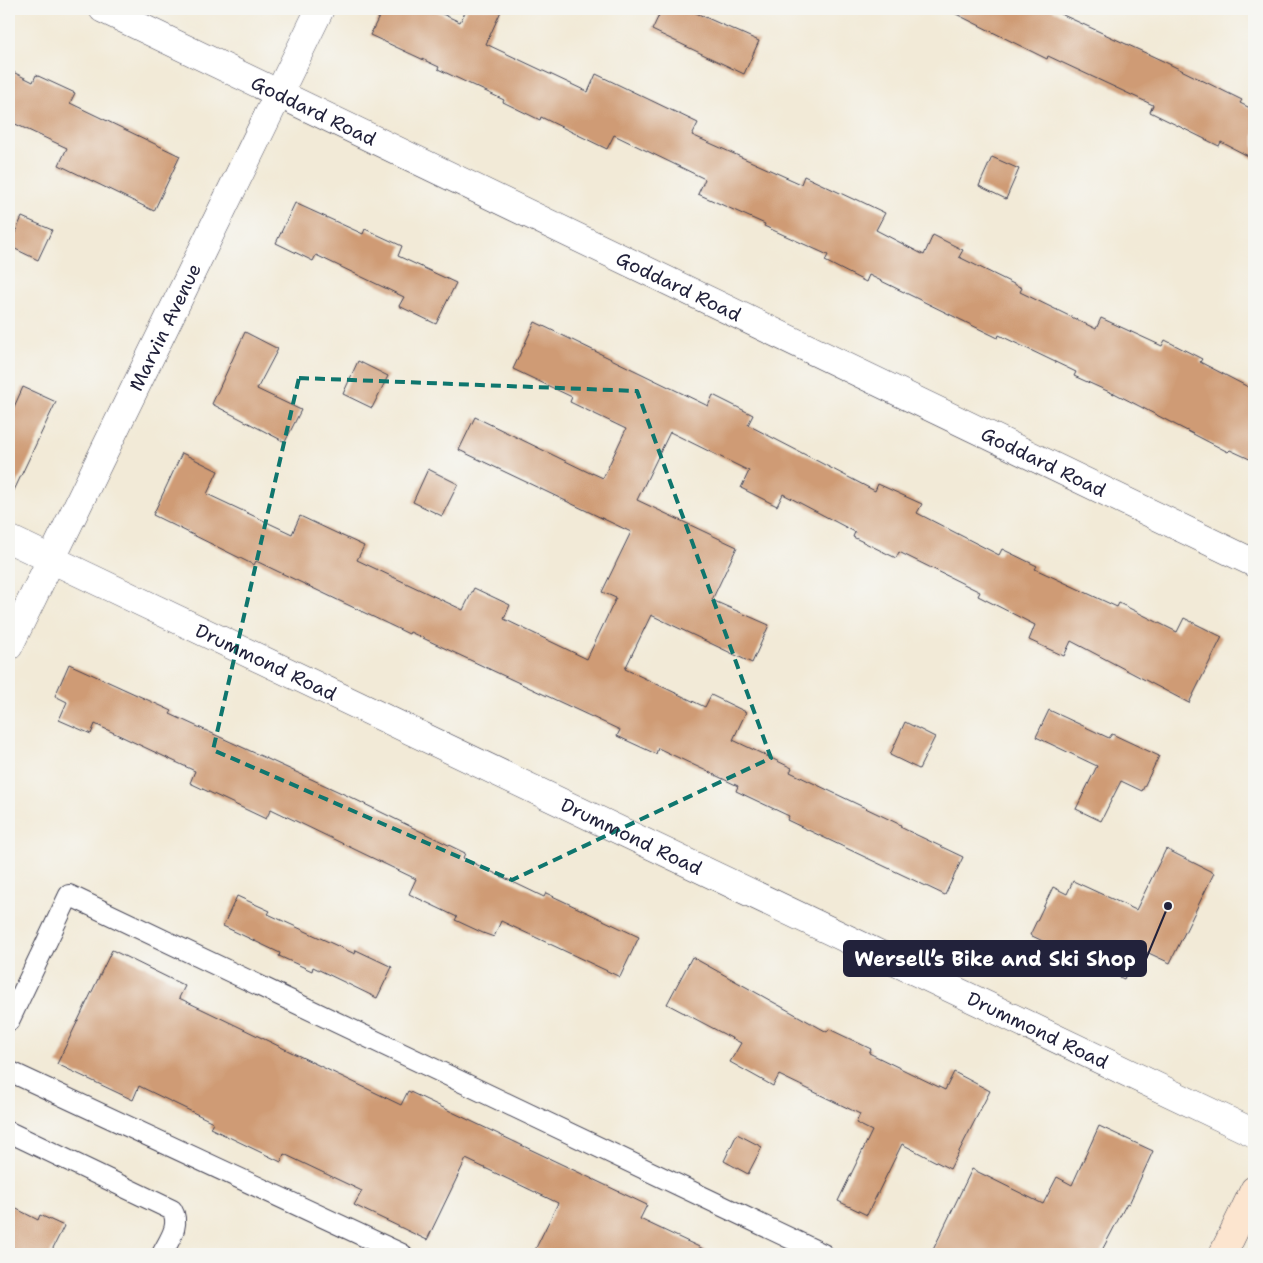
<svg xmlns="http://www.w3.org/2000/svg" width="1263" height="1263" font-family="'Shantell Sans',sans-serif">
<rect width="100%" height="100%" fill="#f6f6f2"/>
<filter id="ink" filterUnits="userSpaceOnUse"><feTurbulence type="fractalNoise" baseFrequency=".02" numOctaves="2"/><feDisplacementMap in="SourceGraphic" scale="10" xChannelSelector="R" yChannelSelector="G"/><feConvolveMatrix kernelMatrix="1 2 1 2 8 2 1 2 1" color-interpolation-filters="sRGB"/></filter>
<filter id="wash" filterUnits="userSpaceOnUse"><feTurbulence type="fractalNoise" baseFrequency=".0096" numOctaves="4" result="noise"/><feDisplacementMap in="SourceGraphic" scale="20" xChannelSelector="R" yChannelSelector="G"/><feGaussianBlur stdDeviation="1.12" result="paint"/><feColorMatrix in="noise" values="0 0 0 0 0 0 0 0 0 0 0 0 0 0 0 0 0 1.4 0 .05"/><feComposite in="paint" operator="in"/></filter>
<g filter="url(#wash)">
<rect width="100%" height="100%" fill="#f2ead7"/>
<g id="blocks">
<g fill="#cf9b74">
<path d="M 383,9 L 431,9 L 460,22 L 467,9 L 502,9 L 486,44 L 588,92 L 596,74 L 698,123 L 692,135 L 801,184 L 804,176 L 855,200 L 856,199 L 885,213 L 876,230 L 924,255 L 933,235 L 963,250 L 959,257 L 1022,288 L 1020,292 L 1096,329 L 1101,318 L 1162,346 L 1165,340 L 1202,359 L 1200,362 L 1254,390 L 1254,461 L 1230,450 L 1228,452 L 1114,393 L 1114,394 L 1074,376 L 1076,372 L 999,335 L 998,338 L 869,275 L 866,282 L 825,261 L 828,255 L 764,226 L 765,224 L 698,194 L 705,179 L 614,135 L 607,149 L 541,117 L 540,120 L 503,102 L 504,100 L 438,69 L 439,67 L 370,35 Z"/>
<path d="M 662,9 L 687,9 L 759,41 L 744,74 L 652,30 Z"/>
<path d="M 946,9 L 1050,9 L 1163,61 L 1242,100 L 1240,103 L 1254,110 L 1254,159 L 1221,142 L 1219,146 L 1150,112 L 1153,105 L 1048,56 L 1047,59 Z"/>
<path d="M 9,70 L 33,82 L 36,75 L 75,93 L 70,103 L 180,156 L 154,211 L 59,165 L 67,148 L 11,122 L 9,114 Z"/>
<path d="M 992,157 L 1019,169 L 1006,199 L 979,186 Z"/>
<path d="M 295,203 L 363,234 L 365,229 L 402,246 L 398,256 L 456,283 L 436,324 L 399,306 L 404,297 L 316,255 L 313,261 L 276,243 Z"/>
<path d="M 22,217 L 52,230 L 38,260 L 9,246 Z"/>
<path d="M 535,322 L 708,406 L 713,395 L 753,415 L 748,425 L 875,491 L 878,484 L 922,504 L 917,513 L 999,555 L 1002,549 L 1037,566 L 1035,569 L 1117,607 L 1119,603 L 1177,632 L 1184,618 L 1222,637 L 1189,703 L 1071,641 L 1064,656 L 1029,640 L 1035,625 L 978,596 L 980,592 L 899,552 L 896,558 L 853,537 L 855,532 L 783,494 L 777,506 L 741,488 L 749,471 L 670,432 L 637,500 L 737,547 L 712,600 L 769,625 L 752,663 L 651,615 L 625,669 L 705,707 L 711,695 L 746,712 L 733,740 L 792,768 L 790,772 L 901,825 L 900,827 L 963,857 L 945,895 L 787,820 L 789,816 L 736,791 L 738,786 L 658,748 L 656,754 L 617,736 L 620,730 L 410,632 L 409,634 L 256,561 L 254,565 L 153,515 L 182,453 L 218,471 L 207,494 L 292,534 L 300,516 L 364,546 L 357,560 L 463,610 L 474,588 L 510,605 L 504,619 L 587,659 L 616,598 L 602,592 L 631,532 L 459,450 L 475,417 L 592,474 L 592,473 L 603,478 L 626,429 L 570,402 L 572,397 L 513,369 Z"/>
<path d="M 245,332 L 278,349 L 257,389 L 301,410 L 285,442 L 212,404 Z"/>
<path d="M 358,361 L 388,376 L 372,408 L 343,394 Z"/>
<path d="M 23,387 L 56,402 L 9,501 L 9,418 Z"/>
<path d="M 428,469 L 458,484 L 442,516 L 413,502 Z"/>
<path d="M 69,664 L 172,711 L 170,714 L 348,796 L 465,853 L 463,858 L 544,897 L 546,893 L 639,937 L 620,977 L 501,921 L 494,937 L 483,933 L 455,920 L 457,917 L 409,894 L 416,879 L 271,809 L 266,819 L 190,783 L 195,771 L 95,724 L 91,734 L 59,720 L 67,702 L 55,696 Z"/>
<path d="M 1049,710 L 1109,738 L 1112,734 L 1159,756 L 1142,791 L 1121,781 L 1101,821 L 1076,809 L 1097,766 L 1036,737 Z"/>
<path d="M 905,722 L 935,737 L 919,769 L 890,755 Z"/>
<path d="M 1166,849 L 1214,873 L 1170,963 L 1138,948 L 1124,979 L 1030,935 L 1053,887 L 1067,894 L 1073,881 L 1136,910 Z"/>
<path d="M 237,896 L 270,911 L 268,914 L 355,954 L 356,950 L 392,967 L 377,998 L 313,967 L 312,971 L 279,956 L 280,953 L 223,926 Z"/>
<path d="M 112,950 L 185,986 L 179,998 L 401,1105 L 408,1091 L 647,1205 L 640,1219 L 714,1254 L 533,1254 L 558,1203 L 466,1159 L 427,1240 L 354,1205 L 362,1191 L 284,1154 L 281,1162 L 210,1128 L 213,1122 L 139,1086 L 133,1100 L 57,1064 Z"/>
<path d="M 692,957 L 827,1032 L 829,1029 L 871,1049 L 869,1053 L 945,1090 L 954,1072 L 990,1091 L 950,1169 L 902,1144 L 867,1215 L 838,1201 L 872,1131 L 856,1123 L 860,1114 L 779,1075 L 773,1086 L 730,1062 L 741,1043 L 667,1004 Z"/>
<path d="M 1099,1126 L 1153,1151 L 1129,1204 L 1127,1203 L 1100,1254 L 931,1254 L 972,1169 L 1043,1204 L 1057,1177 L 1072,1185 Z"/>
<path d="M 737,1134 L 762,1147 L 748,1174 L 724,1161 Z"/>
<path d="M 9,1205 L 38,1220 L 40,1215 L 64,1226 L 50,1254 L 9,1254 Z"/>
</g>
</g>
</g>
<g filter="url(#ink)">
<use href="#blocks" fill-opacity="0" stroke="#414052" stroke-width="1"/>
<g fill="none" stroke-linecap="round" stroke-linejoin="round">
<g stroke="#414052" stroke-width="22">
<g id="service">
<path d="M 9,1021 L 69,895 L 823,1254"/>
<path d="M 9,1071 L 402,1254"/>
<path d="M 9,1132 L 172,1210 C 181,1225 169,1240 162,1254"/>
</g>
</g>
<g stroke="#414052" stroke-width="29">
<g id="minor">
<path id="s1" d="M 103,9 L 1254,563"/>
<path id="s2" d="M 9,539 L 1254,1133"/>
<path id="s3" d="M 9,646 L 320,9"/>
</g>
</g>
<g stroke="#414052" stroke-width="29">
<path id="secondary" d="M 1223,1254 L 1254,1190"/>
</g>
<use href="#service" stroke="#fff" stroke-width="20"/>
<use href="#minor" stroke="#fff" stroke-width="28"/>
<use href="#secondary" stroke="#fce5cf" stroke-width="28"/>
</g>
</g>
<path fill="none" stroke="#0f766e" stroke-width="4" stroke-dasharray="10 6" stroke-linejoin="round" d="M 299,378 L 637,391 L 771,758 L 512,880 L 213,750 Z"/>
<g text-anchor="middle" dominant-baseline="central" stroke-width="4" stroke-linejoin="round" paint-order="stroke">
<g font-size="19" fill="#22223b" stroke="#f6f6f2">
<text stroke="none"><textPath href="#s1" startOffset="234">Goddard Road</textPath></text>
<text stroke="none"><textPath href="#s1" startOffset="639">Goddard Road</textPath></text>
<text stroke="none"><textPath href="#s3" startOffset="355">Marvin Avenue</textPath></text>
<text stroke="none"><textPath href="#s1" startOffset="1044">Goddard Road</textPath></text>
<text stroke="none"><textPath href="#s2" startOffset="285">Drummond Road</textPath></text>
<text stroke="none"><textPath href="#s2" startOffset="690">Drummond Road</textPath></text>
<text stroke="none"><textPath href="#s2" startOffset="1140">Drummond Road</textPath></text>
</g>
</g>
<path fill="none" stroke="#22223b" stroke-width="2" d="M1168 906L1146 959"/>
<circle fill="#22223b" stroke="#f6f6f2" stroke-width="2" cx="1168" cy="906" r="5"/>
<rect fill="#22223b" stroke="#22223b" stroke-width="2" x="844" y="941" width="302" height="35" rx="5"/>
<g font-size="20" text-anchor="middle" font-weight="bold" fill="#fff">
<text x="995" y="966">Wersell’s Bike and Ski Shop</text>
</g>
<rect width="1263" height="1263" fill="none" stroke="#f6f6f2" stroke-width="30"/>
</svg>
